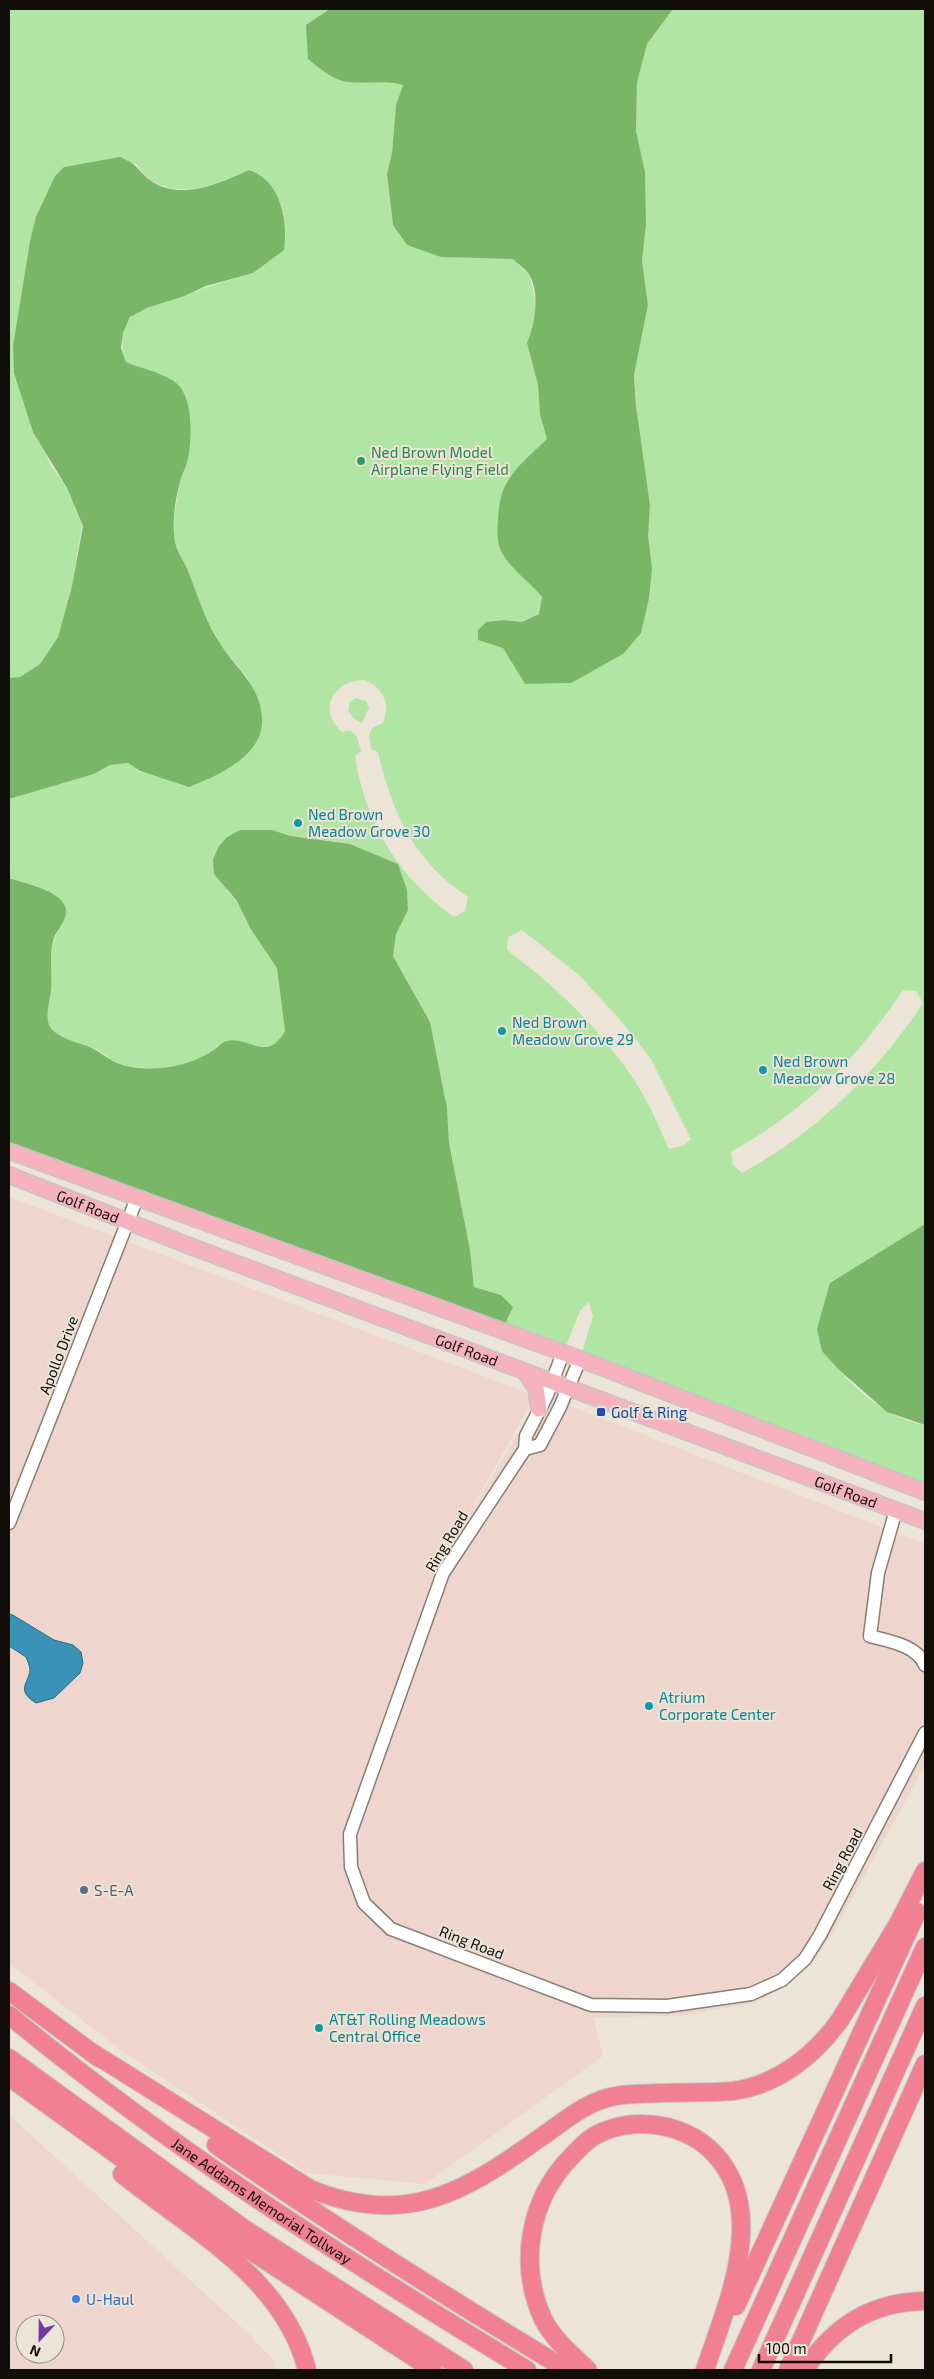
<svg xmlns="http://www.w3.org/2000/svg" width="934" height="2379" font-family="'Exo 2',sans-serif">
<rect width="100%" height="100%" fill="#ebe4d7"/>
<g fill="#eed5cd" fill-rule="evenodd">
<path d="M 9,1197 L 536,1396 L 567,1405 L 925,1544 L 925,1765 L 832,1935 L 807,1969 L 756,2003 L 679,2016 L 593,2017 L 603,2056 L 425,2184 L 307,2173 L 122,2051 L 9,1963 ZM 535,1397 L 534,1407 L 445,1555 Z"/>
<path d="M 9,2115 L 248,2333 L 275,2362 L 276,2370 L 9,2370 ZM 25,2324 L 55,2324 L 55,2354 L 25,2354 Z"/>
</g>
<g fill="#b1e5a3" fill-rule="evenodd">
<path d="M 9,9 L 330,9 L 307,25 L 308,59 L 347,82 L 386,81 L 403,85 L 396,105 L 392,153 L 387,174 L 393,225 L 407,245 L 461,258 L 513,259 L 530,276 L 536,304 L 534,326 L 527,343 L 538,386 L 540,415 L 547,440 L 522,462 L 506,482 L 528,581 L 542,597 L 539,614 L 522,622 L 504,620 L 486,622 L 478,631 L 479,640 L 503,648 L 525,684 L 571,683 L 652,568 L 647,536 L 650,505 L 638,425 L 634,375 L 648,305 L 642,261 L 646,224 L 645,172 L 636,131 L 637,83 L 647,44 L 673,9 L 925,9 L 925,1224 L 830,1283 L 822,1351 C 849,1382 882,1419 925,1425 L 925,1491 L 580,1359 L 593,1316 L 589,1302 L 580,1311 L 563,1353 L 502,1330 L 501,1295 L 474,1287 L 470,1250 L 449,1140 L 447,1108 L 430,1022 L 393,956 L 396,934 L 407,890 L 398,864 L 350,844 L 291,836 L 272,830 L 226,890 L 237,901 L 250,928 L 277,968 L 285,1031 C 266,1064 247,1034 225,1042 C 215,1046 207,1057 196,1061 C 174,1070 141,1071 118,1063 C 110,1060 103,1052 95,1049 C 82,1044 61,1040 50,1029 C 42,1020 50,1002 51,992 C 53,978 50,964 51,951 C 53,943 56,936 58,929 C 61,920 60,908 60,899 L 34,885 L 9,878 L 9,799 L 94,774 L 110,765 L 128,763 L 140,772 L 159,777 L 262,720 L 257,700 L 247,677 L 221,646 L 204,613 L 177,549 L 174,534 L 174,517 L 180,480 L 172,380 L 126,362 C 121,347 120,332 130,318 C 137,308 236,278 253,273 L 284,214 L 277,200 L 249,170 C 219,183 183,200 151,180 C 145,176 140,169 135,163 L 55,176 L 30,241 L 13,346 L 14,373 L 50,464 L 67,488 L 82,525 L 72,586 L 58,637 L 40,664 L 20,677 L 9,678 ZM 364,680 C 383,687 391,704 383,723 L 372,728 L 369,735 L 371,749 L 378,752 C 392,813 414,861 468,897 L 465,911 L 454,917 C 399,878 365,823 355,756 L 361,751 L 357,737 L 350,730 L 342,732 C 317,710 333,681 364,680 ZM 522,930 L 579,975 L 622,1022 L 651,1059 L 691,1139 L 683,1146 L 669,1149 C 660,1130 652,1109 641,1091 C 606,1034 559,989 507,950 L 508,937 ZM 903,990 L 916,991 L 923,1003 C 876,1074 817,1132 742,1173 L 733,1165 L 731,1152 C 804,1111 856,1060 903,990 Z"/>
<path d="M 356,698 L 366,701 L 369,708 L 362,723 L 353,718 L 348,710 L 350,702 Z"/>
</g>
<g fill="#7ab668">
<path d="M 330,9 L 673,9 L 647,44 L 637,83 L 636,131 L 645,172 L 646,224 L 642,261 L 648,305 L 634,375 L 636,406 L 650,505 L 648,536 L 652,568 L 649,598 L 641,633 L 623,654 L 571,683 L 525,684 L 503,648 L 478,640 L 478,630 L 486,622 L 504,620 L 522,622 L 539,614 L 542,597 C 530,582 510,569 501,551 C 497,543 497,530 498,521 C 499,478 518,467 547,439 L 540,415 L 538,385 L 527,343 C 535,325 540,295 530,276 C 527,270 518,264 513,259 L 441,257 L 407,245 L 393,225 L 387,174 L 392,153 L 396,105 L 403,85 C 384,80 368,84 349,82 C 334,81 319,68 308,59 L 306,25 Z"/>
<path d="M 120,157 C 139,165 137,170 150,180 C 180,202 220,183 249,170 C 281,181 288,220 284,250 L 253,273 L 206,286 L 184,296 L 147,308 L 130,317 L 123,333 L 121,348 L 126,362 C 140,368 159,372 172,380 C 193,392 192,431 189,453 C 188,462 184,470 181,478 C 175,499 170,528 177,549 C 181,558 187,567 190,576 C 199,600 207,624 221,645 C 237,670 261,686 262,720 C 263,756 217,776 189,787 L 140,771 L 128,763 L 110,765 L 94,774 L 9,799 L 9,678 L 20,677 L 40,664 L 58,637 L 72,586 L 83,526 L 67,488 L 33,432 L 14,373 L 13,346 L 30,241 L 36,217 L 55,176 L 64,167 Z"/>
<path d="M 240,830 L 272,830 L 291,836 L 350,844 L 398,864 L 407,890 L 408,910 L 396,934 L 393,956 L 430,1022 L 447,1108 L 449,1142 L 470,1250 L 474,1287 L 501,1295 L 513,1307 L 502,1330 L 9,1151 L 9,878 C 24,883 64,891 66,910 C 67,920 57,929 54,938 C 48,955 53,973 51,991 C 50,1001 46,1010 48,1021 C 49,1035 75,1042 87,1046 C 98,1050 106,1058 117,1063 C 146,1074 187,1068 212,1051 C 216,1049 220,1044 224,1042 C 247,1033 266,1065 285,1031 L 277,968 L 250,928 L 237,901 L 214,874 L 213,859 L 219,846 L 227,837 Z"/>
<path d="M 925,1224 L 925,1425 L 887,1412 L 838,1369 L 822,1351 L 817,1329 L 830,1283 Z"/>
</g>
<path fill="#3993b7" stroke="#2d6b83" d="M 11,1614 L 54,1640 L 73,1645 L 81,1652 L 83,1663 L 80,1673 L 54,1698 L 36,1703 C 15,1690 29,1683 30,1670 C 30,1666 27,1660 26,1657 L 9,1646 L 9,1616 Z"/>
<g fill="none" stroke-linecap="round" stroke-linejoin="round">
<g stroke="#867f74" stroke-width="15">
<g id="minor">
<path d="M 563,1353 L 547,1395 L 526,1436 L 525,1449 L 443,1573 L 350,1834 L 351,1867 L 364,1903 L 391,1929 L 591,2005 L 667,2006 L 751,1994 L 782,1980 L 805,1959 L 820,1935 L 925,1733"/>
<path d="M 525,1449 L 540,1445 L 560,1407 L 580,1359"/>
<path d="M 896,1510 L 878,1573 L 870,1636 C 888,1641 917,1645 925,1665"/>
<path d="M 9,1523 L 137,1198"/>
</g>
</g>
<g stroke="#c6c5c4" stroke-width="18">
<g id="major">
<path d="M 9,1151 L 580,1359 L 925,1492"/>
<path id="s1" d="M 9,1175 L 195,1248 L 925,1521"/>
<path d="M 524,1371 L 536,1388 L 539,1409"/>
</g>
</g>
<g stroke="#c6c5c4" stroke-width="20">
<g id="highway">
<path d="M 9,1991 L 99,2058"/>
<path id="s2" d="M 9,2015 C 171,2149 348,2261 527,2370"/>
<path d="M 91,2052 L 310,2189 C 404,2227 462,2194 537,2140 C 558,2126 578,2108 601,2100 C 620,2093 641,2094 661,2093 C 684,2092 709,2093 733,2091 C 777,2085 814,2056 840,2020 L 898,1924 L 925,1871"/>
<path d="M 9,2058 L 246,2230 L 464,2370"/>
<path d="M 9,2077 L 242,2245 L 433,2370"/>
<path d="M 216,2145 C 330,2224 448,2298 567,2370"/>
<path d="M 122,2174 C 191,2230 284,2277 307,2370"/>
<path d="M 736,2306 L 917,1912"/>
<path d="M 588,2370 C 572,2355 553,2339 543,2319 C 518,2264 529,2200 571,2157 C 578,2150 586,2140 596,2135 C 640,2112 701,2126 726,2169 C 738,2188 742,2213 741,2235 C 739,2281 719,2327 705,2370"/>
<path d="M 733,2370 L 925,1947"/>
<path d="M 761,2370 L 925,2006"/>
<path d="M 788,2370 L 925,2064"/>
<path d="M 804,2370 C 835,2326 870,2302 925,2301"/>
</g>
</g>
<use href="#minor" stroke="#fff" stroke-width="12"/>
<use href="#major" stroke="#f6b3be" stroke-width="15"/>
<use href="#highway" stroke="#f08092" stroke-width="18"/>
</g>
<circle fill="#2e9e5b" stroke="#ebe4d7" stroke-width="2" cx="361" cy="461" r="5"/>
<g fill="#0f9aa8" stroke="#ebe4d7" stroke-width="2">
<circle cx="298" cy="823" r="5"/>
<circle cx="502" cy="1031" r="5"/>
<circle cx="763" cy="1070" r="5"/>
<circle cx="649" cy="1706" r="5"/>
<circle cx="319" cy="2028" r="5"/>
</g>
<rect fill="#1a4fb4" stroke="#ebe4d7" stroke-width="2" x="596" y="1407" width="10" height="10" rx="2.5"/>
<circle fill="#5c6f8a" stroke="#ebe4d7" stroke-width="2" cx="84" cy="1890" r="5"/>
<circle fill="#3f7fe0" stroke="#ebe4d7" stroke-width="2" cx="76" cy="2299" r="5"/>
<g text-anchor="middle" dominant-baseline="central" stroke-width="4" stroke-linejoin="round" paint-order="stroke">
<g font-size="15" fill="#27864d" stroke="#ebe4d7" text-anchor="start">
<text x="371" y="452">Ned Brown Model<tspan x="371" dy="17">Airplane Flying Field</tspan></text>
</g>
<g font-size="15" fill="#0d838f" stroke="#ebe4d7" text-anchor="start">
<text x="308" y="814">Ned Brown<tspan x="308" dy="17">Meadow Grove 30</tspan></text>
<text x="512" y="1022">Ned Brown<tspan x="512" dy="17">Meadow Grove 29</tspan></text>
<text x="773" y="1061">Ned Brown<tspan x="773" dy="17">Meadow Grove 28</tspan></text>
<text x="659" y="1697">Atrium<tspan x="659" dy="17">Corporate Center</tspan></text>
<text x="329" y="2019">AT&amp;T Rolling Meadows<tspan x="329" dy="17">Central Office</tspan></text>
</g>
<g font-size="15" fill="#110e0a" stroke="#ebe4d7">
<text stroke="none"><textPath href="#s1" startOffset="85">Golf Road</textPath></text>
<text stroke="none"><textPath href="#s1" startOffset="490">Golf Road</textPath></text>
<text transform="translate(58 1355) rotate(-69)">Apollo Drive</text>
<text stroke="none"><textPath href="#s1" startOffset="895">Golf Road</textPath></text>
<text transform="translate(446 1541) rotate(-59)">Ring Road</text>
<text transform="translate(842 1859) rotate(-62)">Ring Road</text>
<text transform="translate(472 1942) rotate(21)">Ring Road</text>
<text stroke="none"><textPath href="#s2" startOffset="314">Jane Addams Memorial Tollway</textPath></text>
</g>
<g font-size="15" fill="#164399" stroke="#ebe4d7" text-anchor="start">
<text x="611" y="1412">Golf &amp; Ring</text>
</g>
<g font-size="15" fill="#4e5e75" stroke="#ebe4d7" text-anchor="start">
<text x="94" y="1890">S-E-A</text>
</g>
<g font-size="15" fill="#366cbe" stroke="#ebe4d7" text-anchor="start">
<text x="86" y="2299">U-Haul</text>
</g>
</g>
<rect width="934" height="2379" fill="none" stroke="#110e0a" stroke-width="20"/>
<g transform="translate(40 2339) rotate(202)"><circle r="24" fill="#ebe4d7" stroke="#948e85"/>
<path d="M0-4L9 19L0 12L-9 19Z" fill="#7238ae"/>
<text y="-8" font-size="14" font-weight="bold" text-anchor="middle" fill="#110e0a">N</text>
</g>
<path d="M759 2354v8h132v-8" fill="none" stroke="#110e0a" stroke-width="2.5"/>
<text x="766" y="2354" font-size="15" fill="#110e0a" stroke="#ebe4d7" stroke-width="4" paint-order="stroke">100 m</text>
</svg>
